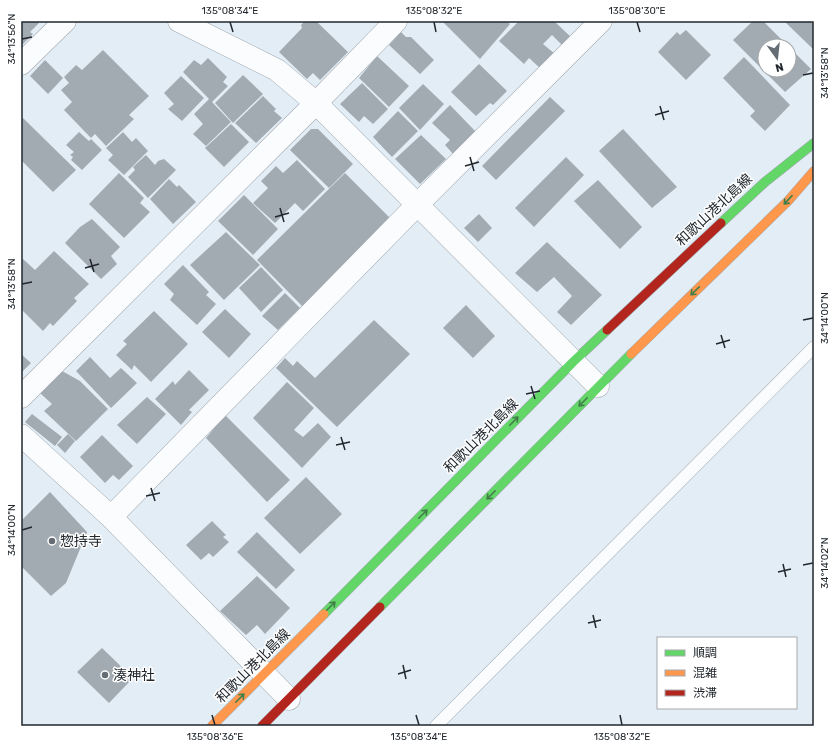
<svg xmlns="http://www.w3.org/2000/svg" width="835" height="747" font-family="Rubik,'Noto Sans JP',sans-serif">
<rect width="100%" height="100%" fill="#e3edf6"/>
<g fill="#a3abb2">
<path d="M 21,21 L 37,21 L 39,23 L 30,32 L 33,34 L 21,46 Z"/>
<path d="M 305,21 L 316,21 L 348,52 L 320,80 L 313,73 L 307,79 L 279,52 L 302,28 L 301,25 Z"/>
<path d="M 442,21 L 506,21 L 510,24 L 480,59 Z"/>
<path d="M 519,21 L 554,21 L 572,38 L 564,47 L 552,35 L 543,44 L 555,54 L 540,68 L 529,58 L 524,64 L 499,41 Z"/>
<path d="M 753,21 L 763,21 L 788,46 L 765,46 L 765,70 L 789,70 L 789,47 L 811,69 L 785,92 L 733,40 Z"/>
<path d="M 784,21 L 814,21 L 814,50 Z"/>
<path d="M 686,30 L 711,55 L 686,80 L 658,52 L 677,32 L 680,35 Z"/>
<path d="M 401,32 L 406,37 L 411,37 L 434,60 L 420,74 L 389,45 Z"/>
<path d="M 103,50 L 149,96 L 129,115 L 134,119 L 106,146 L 95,134 L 91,138 L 64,110 L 72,102 L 61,90 L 69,83 L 64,77 L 76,65 L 82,70 Z"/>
<path d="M 377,56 L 409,86 L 389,107 L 359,78 Z"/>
<path d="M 744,57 L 790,105 L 765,131 L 750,116 L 755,111 L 723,78 Z"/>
<path d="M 208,58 L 227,77 L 223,82 L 228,86 L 212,102 L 231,122 L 206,146 L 193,134 L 203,124 L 194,114 L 209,99 L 183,72 L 194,60 L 201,65 Z"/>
<path d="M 45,60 L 63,78 L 48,94 L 30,76 Z"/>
<path d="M 479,64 L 507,91 L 493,105 L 490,103 L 476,116 L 451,92 Z"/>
<path d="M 243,75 L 263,94 L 233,123 L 215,103 Z"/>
<path d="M 181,76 L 204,98 L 182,121 L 168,109 L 174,104 L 164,93 Z"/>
<path d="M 362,83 L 388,109 L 373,124 L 364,116 L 359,122 L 340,104 Z"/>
<path d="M 423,84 L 444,104 L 420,130 L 399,108 Z"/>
<path d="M 263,96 L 276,109 L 274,111 L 282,118 L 256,143 L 235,123 Z"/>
<path d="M 550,97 L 565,111 L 496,180 L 482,166 Z"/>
<path d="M 450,105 L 476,132 L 454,155 L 445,145 L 450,140 L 432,123 Z"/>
<path d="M 398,111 L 418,131 L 392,157 L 373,137 Z"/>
<path d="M 23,118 L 76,170 L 53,192 L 21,160 L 21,120 Z"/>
<path d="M 231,124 L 249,142 L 224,167 L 205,148 Z"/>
<path d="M 311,129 L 318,129 L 353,164 L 329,188 L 290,150 Z"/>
<path d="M 623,129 L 677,187 L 652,208 L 599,151 Z"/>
<path d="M 79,132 L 89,141 L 91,139 L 102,150 L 82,170 L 71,160 L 73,157 L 70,155 L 74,152 L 66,145 Z"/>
<path d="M 123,132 L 132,142 L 136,138 L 148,151 L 124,175 L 108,160 L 113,155 L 106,148 Z"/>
<path d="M 421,135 L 446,159 L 420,184 L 395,159 Z"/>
<path d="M 146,155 L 155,165 L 158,161 L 164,159 L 176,170 L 148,198 L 128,177 L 135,170 L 133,167 Z"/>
<path d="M 566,157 L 584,175 L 534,227 L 515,208 Z"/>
<path d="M 297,160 L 325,189 L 303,211 L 295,203 L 275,223 L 253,203 L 268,188 L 261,181 L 276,166 L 283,173 Z"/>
<path d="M 119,173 L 144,198 L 140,203 L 150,212 L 124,238 L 89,204 Z"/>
<path d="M 345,173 L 391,219 L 304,308 L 257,260 Z"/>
<path d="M 169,179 L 177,187 L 179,185 L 196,202 L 173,224 L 150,199 Z"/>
<path d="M 598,180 L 642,227 L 620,249 L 574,201 Z"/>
<path d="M 244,195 L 278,229 L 253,255 L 218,221 Z"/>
<path d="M 479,214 L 492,228 L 478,242 L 464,228 Z"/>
<path d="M 92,219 L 120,247 L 111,256 L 117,264 L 101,279 L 65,243 L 80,227 Z"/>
<path d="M 226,232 L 260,265 L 224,300 L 190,265 Z"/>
<path d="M 547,242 L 602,295 L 571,325 L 557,312 L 572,296 L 554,277 L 537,292 L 515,273 Z"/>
<path d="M 54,251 L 89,284 L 74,298 L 77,301 L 53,326 L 50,323 L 43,331 L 21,309 L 21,261 L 23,259 L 35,270 Z"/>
<path d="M 183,265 L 209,292 L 206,295 L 216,304 L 197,325 L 170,300 L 174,294 L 164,284 Z"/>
<path d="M 261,267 L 283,290 L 261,312 L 239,288 Z"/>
<path d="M 285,293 L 300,308 L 278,330 L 262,316 Z"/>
<path d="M 466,305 L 495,336 L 473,358 L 443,328 Z"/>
<path d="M 225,309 L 251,334 L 229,358 L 202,332 Z"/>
<path d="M 154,311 L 188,344 L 151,382 L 134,365 L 132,370 L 116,355 L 127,344 L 123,341 Z"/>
<path d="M 374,320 L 410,354 L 337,427 L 276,368 L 285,358 L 293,366 L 297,361 L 315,378 Z"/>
<path d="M 21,354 L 31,363 L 21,373 Z"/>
<path d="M 90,357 L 110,378 L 121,368 L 137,383 L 111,408 L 76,371 Z"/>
<path d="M 189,370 L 209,390 L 189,410 L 192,412 L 181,425 L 155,399 L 173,381 L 175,385 Z"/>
<path d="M 62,371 L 80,381 L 108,409 L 76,441 L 44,411 L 52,404 L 40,393 Z"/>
<path d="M 287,382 L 314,408 L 294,430 L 303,437 L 318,423 L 331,437 L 302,468 L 253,418 Z"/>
<path d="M 147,397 L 166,414 L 137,444 L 117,425 Z"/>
<path d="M 32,414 L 62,437 L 55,446 L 25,422 Z"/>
<path d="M 225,415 L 290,480 L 267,502 L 206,438 Z"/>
<path d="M 68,434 L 75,441 L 65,453 L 57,445 Z"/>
<path d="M 102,435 L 133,466 L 119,480 L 113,475 L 105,483 L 80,457 Z"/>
<path d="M 306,477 L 342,514 L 300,554 L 264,518 Z"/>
<path d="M 50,492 L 87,532 L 66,583 L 51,596 L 21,566 L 21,521 Z"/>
<path d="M 212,521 L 226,535 L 223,537 L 229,542 L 213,557 L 209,553 L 201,560 L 186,545 Z"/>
<path d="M 257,532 L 295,570 L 276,589 L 237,552 Z"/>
<path d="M 257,576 L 290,608 L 265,634 L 257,625 L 246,635 L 220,611 Z"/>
<path d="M 102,648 L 133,678 L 109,703 L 77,672 Z"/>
</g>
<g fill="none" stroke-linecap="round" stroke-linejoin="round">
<g stroke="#a0a8ae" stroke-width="13">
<path id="lane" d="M 436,726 L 814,347"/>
</g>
<g stroke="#a0a8ae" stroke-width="23">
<g id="street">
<path d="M 179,21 L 277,70 L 316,103 L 598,386"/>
<path d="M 21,64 L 65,21"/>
<path d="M 21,397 L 316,103 L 396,21"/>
<path d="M 21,435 L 111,517 L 289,699"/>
<path d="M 111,517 L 417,205 L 601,21"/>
</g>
</g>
<g stroke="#a0a8ae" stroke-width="10">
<g id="fast">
<path d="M 721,223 L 765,182 L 814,143"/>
<path d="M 380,607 L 631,354"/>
<path d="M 324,614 L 573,362 L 607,330"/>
</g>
</g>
<g stroke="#a0a8ae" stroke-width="10">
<g id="slow">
<path d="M 631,354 L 788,201 L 814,171"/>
<path d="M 212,726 L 324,614"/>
</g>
</g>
<g stroke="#a0a8ae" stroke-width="10">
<g id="jam">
<path d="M 607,330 L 721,223"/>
<path d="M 262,726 L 380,607"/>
</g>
</g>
<use href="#lane" stroke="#fbfcfe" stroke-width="12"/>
<use href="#street" stroke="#fbfcfe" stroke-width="22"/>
<use href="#fast" stroke="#63d668" stroke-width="9"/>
<use href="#slow" stroke="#ff974d" stroke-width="9"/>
<use href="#jam" stroke="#b3261e" stroke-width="9"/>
</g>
<defs><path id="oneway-shaft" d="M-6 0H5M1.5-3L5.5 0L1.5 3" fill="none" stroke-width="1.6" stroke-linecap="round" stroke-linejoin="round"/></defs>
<g stroke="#427e4a">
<use href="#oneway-shaft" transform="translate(788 200) rotate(133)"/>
<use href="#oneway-shaft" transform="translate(695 291) rotate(136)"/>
<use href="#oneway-shaft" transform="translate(583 402) rotate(135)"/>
<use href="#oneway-shaft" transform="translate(514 421) rotate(-45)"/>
<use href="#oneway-shaft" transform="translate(491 495) rotate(135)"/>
<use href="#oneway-shaft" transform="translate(423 514) rotate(-45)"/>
<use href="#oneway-shaft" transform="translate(331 606) rotate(-45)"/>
<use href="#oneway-shaft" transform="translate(240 698) rotate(-45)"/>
</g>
<path fill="none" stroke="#21272d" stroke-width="1.5" d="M 230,22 L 233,32M 434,22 L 436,32M 637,22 L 640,32M 22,39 L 32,37M 803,75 L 813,73M 660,106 L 664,120M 655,115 L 669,111M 470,157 L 474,171M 465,166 L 479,162M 280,208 L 284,222M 275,217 L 289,213M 90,259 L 94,272M 85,268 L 99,264M 22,284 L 32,282M 803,320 L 813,318M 721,335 L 725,348M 716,344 L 730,340M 531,386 L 535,399M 526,394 L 540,391M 341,437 L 345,450M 336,445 L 350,442M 151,488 L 155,501M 146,496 L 160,493M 22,530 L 32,527M 783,564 L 786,577M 803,565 L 813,563M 778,572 L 791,569M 593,615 L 596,628M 588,623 L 601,620M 403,665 L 406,679M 398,674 L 411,670M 212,715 L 215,725M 416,715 L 419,725M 620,715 L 622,725"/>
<g fill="#656c73" stroke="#fff" stroke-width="1.5">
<circle cx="52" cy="541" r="4"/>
<circle cx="105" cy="675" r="4"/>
</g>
<g text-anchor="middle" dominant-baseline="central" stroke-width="3" stroke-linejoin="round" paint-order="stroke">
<g font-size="14" fill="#21272d" stroke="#fff">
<text transform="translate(714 210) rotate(-43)">和歌山港北島線</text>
<text transform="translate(481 436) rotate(-45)">和歌山港北島線</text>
<text transform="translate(253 666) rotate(-45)">和歌山港北島線</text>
</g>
<g font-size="14" fill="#21272d" stroke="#fff" text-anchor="start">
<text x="60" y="541">惣持寺</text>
<text x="113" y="675">湊神社</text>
</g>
</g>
<rect width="835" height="747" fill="none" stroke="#ffffff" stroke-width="44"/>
<rect x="657" y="637" width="140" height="72" fill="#ffffff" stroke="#a6a9ab"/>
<rect x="665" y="650" width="20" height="6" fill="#63d668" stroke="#a6a9ab"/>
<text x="693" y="657" font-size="12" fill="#21272d">順調</text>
<rect x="665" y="670" width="20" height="6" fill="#ff974d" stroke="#a6a9ab"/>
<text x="693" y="677" font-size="12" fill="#21272d">混雑</text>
<rect x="665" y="690" width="20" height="6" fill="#b3261e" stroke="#a6a9ab"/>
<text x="693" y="697" font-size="12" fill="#21272d">渋滞</text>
<g transform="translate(777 58) rotate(165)"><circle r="19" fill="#ffffff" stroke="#a6a9ab"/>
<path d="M0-3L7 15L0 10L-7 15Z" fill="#656c73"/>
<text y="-6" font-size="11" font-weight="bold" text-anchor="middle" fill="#21272d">N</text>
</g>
<rect x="22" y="22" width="791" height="703" fill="none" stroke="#21272d" stroke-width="1.5"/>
<g font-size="10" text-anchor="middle" fill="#21272d">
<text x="230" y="14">135°08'34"E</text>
<text x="434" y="14">135°08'32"E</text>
<text x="637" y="14">135°08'30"E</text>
<text transform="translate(11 39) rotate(-90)" y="4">34°13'56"N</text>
<text transform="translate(824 73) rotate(-90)" y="4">34°13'58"N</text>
<text transform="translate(11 284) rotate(-90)" y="4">34°13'58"N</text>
<text transform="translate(824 318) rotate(-90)" y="4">34°14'00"N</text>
<text transform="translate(11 530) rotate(-90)" y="4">34°14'00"N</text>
<text transform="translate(824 563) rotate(-90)" y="4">34°14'02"N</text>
<text x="215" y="740">135°08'36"E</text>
<text x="419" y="740">135°08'34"E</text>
<text x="622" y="740">135°08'32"E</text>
</g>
</svg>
